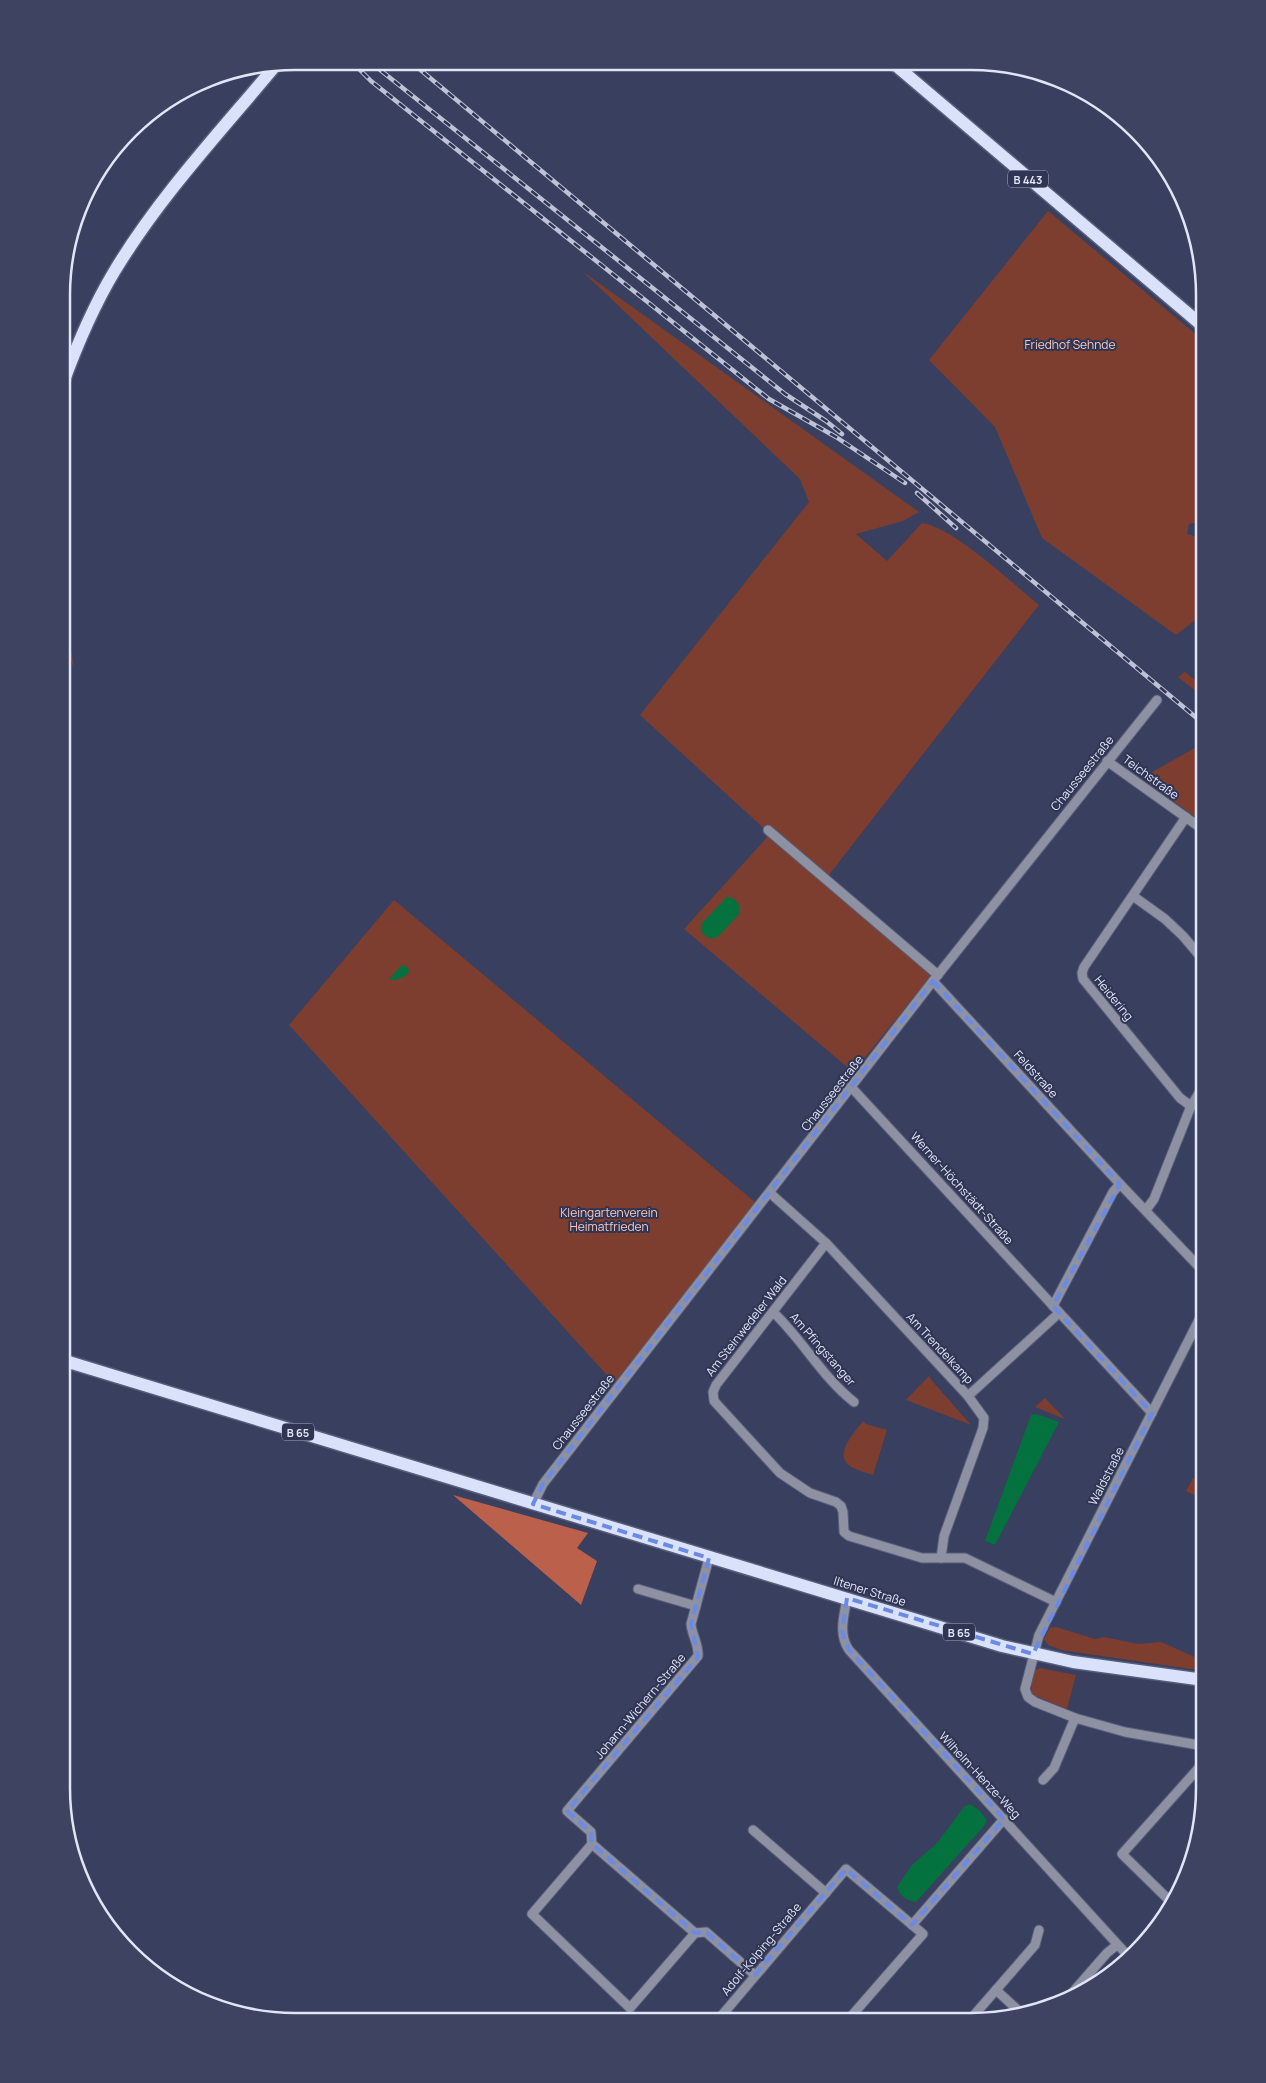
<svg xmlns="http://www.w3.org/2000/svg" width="1266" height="2083" font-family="Manrope,sans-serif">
<rect width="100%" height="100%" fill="#393f5e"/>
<g fill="#7d3e2f">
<path d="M 1048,211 L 1205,342 L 1205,521 L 1189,524 L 1187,534 L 1205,539 L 1205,611 L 1189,625 L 1176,635 L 1042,538 L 995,427 L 929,360 Z"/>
<path d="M 582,271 L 919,512 L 903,521 L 856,534 L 887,561 L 922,523 C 953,527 1012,583 1039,605 L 825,880 L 931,976 L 853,1072 L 684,929 L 770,834 L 640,715 L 809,502 L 800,479 Z"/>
<path d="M 63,594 L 63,596 L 74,668 L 63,641 Z"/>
<path d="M 1185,672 L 1205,688 L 1205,698 L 1178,677 Z"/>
<path d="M 1205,742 L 1205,824 L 1142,778 Z"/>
<path d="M 394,900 L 756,1203 L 616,1385 L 289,1025 Z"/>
<path d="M 929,1376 L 933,1382 L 971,1425 L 906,1400 Z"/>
<path d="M 1045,1398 L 1065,1419 L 1035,1407 Z"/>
<path d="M 863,1421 L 866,1424 L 887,1430 L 873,1475 C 865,1472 856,1470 850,1466 C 833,1454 855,1432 863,1421 Z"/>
<path d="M 1193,1478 L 1204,1484 L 1204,1500 L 1186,1491 Z"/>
<path d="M 1056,1627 L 1095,1639 L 1104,1637 L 1138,1644 L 1161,1642 L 1204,1661 L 1204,1671 L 1061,1650 L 1048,1645 L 1044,1639 L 1050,1628 Z"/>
<path d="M 1040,1668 L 1076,1675 L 1067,1709 L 1031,1694 L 1033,1671 Z"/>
</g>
<path fill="#ba604b" d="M 453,1495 L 588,1533 L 577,1548 L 597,1561 L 581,1605 Z"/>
<g fill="#03723e">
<path d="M 727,897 L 731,897 L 739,904 L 740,913 L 718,937 L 710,939 L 701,932 L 701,924 Z"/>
<path d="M 402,965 L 408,967 L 409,972 C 406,977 396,981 390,980 L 391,977 Z"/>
<path d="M 1036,1414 L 1059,1422 L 995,1545 L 985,1541 L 1031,1415 Z"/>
<path d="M 970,1804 L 979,1810 L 987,1820 L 984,1826 L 916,1902 C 905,1900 901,1897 897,1887 L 912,1865 L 937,1843 L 964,1807 Z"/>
</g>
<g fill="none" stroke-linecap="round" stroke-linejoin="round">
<g stroke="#575d7a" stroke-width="11">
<g id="minor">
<path d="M 1107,761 L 1205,831"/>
<path d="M 1186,817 L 1084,967 L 1082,973 L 1083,979 L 1180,1098 L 1191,1106"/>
<path d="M 768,830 L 938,975"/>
<path d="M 1133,896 L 1165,919 L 1183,936 L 1205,962"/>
<path d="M 933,981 L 1120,1184 L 1204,1272"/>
<path d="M 852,1088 L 1152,1413"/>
<path d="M 770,1193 L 826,1243 L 968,1396 L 984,1418 L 983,1428 L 944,1536 L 941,1558"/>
<path d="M 1146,1210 L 1154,1199 L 1191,1106 L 1204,1085"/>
<path d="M 826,1243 L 716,1385 L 713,1392 L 714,1401 L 780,1473 L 810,1493 L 836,1502 L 841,1506 L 843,1512 L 844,1532 L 849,1536 L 922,1558 L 965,1558 L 1056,1602"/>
<path d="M 1053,1306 L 1113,1192 L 1120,1184"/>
<path d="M 773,1312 C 802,1339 822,1377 854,1402"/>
<path d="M 968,1396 L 1059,1313"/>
<path d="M 533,1504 L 543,1484 L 933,981 L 1157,700"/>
<path d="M 709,1558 L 691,1624 C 692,1636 699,1644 698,1656 L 567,1811 L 591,1832 L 592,1844 L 695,1933 L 706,1932 L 755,1975"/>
<path d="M 638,1589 L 696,1606"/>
<path d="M 847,1598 C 844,1616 838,1634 849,1650 L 1129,1957"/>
<path d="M 1204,1746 L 1125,1732 L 1075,1718 L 1035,1702 L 1028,1697 L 1025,1689 L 1039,1635 L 1204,1310"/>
<path d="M 1043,1780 L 1054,1768 L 1075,1718"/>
<path d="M 753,1830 L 826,1893"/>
<path d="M 592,1844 L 532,1914 L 630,2008 L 695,1933"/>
<path d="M 1172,1903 L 1122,1854 L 1204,1762"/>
<path d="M 912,1925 L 1004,1819"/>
<path d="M 996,1990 L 1020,2012"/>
<path d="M 1065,2001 L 1107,1953 L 1117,1945"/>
<path d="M 717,2021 L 846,1869 L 923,1934 L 847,2021"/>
<path d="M 968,2022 L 1035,1945 L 1039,1930"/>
</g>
</g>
<g stroke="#575d7a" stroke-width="15">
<g id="major">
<path d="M 893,63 L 1205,328"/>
<path d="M 63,383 C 77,345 93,307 114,272 C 159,197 220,132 276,65"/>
<path d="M 62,1360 L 1002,1646 L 1073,1662 L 1204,1680"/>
</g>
</g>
<use href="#minor" stroke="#8d91a1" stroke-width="9"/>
<use href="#major" stroke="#dae1fb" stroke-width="12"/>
<g stroke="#bdc2d8" stroke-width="4.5">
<g id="rail">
<path d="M 351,61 L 371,81 L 769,399 L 836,437 L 905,483"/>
<path d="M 369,61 L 785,394 L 826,421 L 842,434"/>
<path d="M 411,62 L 1205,725"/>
<path d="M 917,493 L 956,528"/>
</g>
</g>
<use href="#rail" stroke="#2f3553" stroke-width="2.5" stroke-dasharray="8" stroke-linecap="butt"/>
</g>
<path fill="none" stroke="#6b8ae5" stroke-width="4" stroke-dasharray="10 6" stroke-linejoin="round" d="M 933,981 L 1120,1184 L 1053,1306 L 1152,1413 L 1033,1654 L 847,1598 L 842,1632 L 849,1650 L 1004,1819 L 912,1925 L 846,1869 L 755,1975 L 706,1932 L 695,1933 L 592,1844 L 591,1832 L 567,1811 L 698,1657 L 691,1624 L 709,1558 L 533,1504 L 543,1484 Z"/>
<g text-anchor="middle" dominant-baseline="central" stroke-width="4" stroke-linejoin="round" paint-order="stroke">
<g fill="#2f3553" stroke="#abb0c6" stroke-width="1">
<rect x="1008" y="170.5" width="40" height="17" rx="4"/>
<rect x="282" y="1423.5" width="32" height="17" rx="4"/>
<rect x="943" y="1623.5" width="32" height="17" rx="4"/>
</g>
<g font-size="11" font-weight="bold" fill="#e0e5f8">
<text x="1028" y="179">B 443</text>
<text x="298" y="1432">B 65</text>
<text x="959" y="1632">B 65</text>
</g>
<g font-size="12" fill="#fbc9bc" stroke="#2f3553">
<text x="1070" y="344">Friedhof Sehnde</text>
<text x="609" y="1212">Kleingartenverein<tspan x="609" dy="14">Heimatfrieden</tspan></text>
</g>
<g font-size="12" fill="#e0e5f8" stroke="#2f3553">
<text transform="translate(1082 773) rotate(-51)">Chausseestraße</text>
<text transform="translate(1151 777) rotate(36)">Teichstraße</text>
<text transform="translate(1114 998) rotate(51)">Heidering</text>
<text transform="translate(1036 1074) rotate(48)">Feldstraße</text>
<text transform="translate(832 1093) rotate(-52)">Chausseestraße</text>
<text transform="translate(962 1188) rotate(48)">Werner-Höchstädt-Straße</text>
<text transform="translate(746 1326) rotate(-52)">Am Steinwedeler Wald</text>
<text transform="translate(940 1348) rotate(47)">Am Trendelkamp</text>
<text transform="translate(823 1349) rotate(49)">Am Pfingstanger</text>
<text transform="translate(583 1412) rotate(-52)">Chausseestraße</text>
<text transform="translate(1106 1476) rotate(-63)">Waldstraße</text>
<text transform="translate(870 1591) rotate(17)">Iltener Straße</text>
<text transform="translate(640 1706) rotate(-50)">Johann-Wichern-Straße</text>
<text transform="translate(980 1775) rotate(47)">Wilhelm-Henze-Weg</text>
<text transform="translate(761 1949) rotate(-50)">Adolf-Kolping-Straße</text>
</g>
</g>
<path d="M0 0H1266V2083H0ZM295 70H971A225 225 0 0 1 1196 295V1788A225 225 0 0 1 971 2013H295A225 225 0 0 1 70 1788V295A225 225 0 0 1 295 70Z" fill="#3d4360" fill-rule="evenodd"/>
<path fill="none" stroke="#e0e5f8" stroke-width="2.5" d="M295 70H971A225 225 0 0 1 1196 295V1788A225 225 0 0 1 971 2013H295A225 225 0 0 1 70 1788V295A225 225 0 0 1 295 70Z"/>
</svg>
